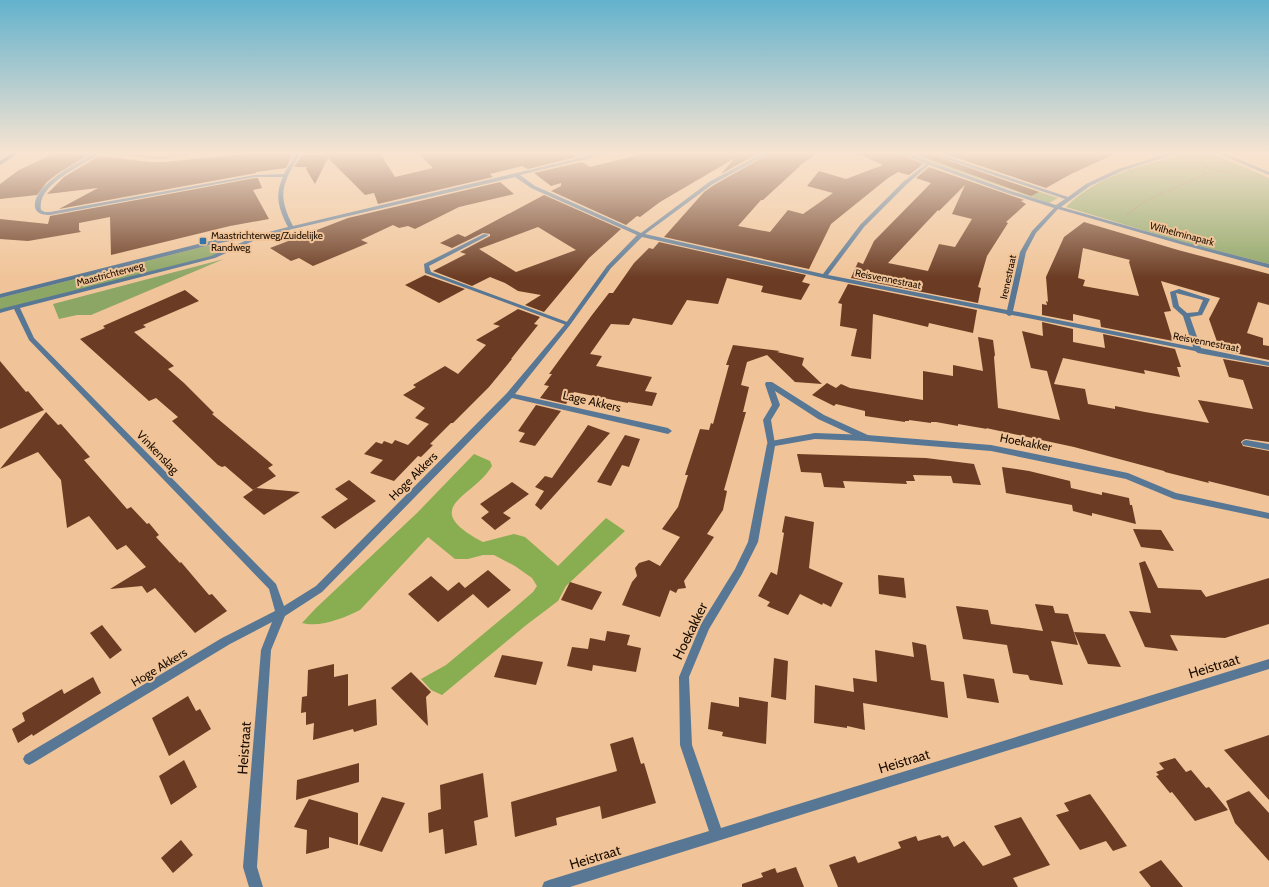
<svg xmlns="http://www.w3.org/2000/svg" width="1269" height="887" font-family="Cabin,sans-serif">
<rect width="100%" height="100%" fill="#f0c498"/>
<g fill="#8ca666">
<path d="M 907,153 L 922,153 L 1058,198 L 1049,203 Z"/>
<path d="M 1190,153 L 1211,153 L 1269,178 L 1269,264 L 1176,240 L 1066,207 C 1098,174 1147,164 1190,153 Z"/>
<path d="M 216,245 L 221,247 L 222,250 L 218,254 L 210,257 L 0,310 L 0,298 L 206,246 Z"/>
<path d="M 224,259 L 91,315 L 77,315 L 59,319 L 53,304 Z"/>
</g>
<path fill="#89ad51" d="M 474,454 L 490,461 L 492,466 C 473,498 417,507 483,542 L 514,534 L 525,537 L 558,566 L 606,518 L 625,531 L 566,586 L 558,601 L 525,626 L 442,695 L 431,690 L 421,679 L 446,665 L 511,611 L 533,592 L 537,586 L 532,578 L 515,566 L 494,555 L 483,555 L 468,559 L 455,559 L 428,537 L 360,610 C 344,618 320,628 302,623 L 316,608 L 417,513 Z"/>
<g fill="#6b3c23" fill-rule="evenodd">
<path d="M 55,153 L 88,155 L 57,174 L 47,182 L 37,195 L 0,199 L 0,184 L 19,170 Z"/>
<path d="M 254,153 L 293,154 L 286,168 L 256,172 L 256,173 L 59,209 L 98,188 L 47,194 L 64,177 L 99,156 L 150,162 L 164,162 Z"/>
<path d="M 324,153 L 380,153 L 395,177 L 433,168 L 418,153 L 570,153 L 576,157 L 528,169 L 522,166 L 490,174 L 493,177 L 378,204 L 374,193 L 365,195 L 328,158 L 315,184 L 306,169 L 307,167 L 294,167 L 302,155 L 326,155 Z"/>
<path d="M 646,153 L 759,153 L 721,174 L 735,158 L 660,202 L 640,217 L 637,216 L 626,225 L 551,191 L 561,186 L 561,183 L 551,186 L 534,173 L 582,162 L 590,167 Z"/>
<path d="M 770,153 L 818,153 L 799,166 L 800,166 L 763,200 L 761,200 L 738,226 L 770,232 L 788,210 L 803,214 L 833,193 L 807,186 L 819,171 L 846,179 L 883,165 L 856,153 L 897,153 L 923,164 L 909,175 L 898,172 L 888,178 L 831,224 L 809,269 L 664,237 L 704,192 L 714,185 Z"/>
<path d="M 912,153 L 927,153 L 1039,192 L 1031,196 Z"/>
<path d="M 942,153 L 1117,153 L 1071,174 L 1046,188 Z"/>
<path d="M 929,167 L 1024,200 L 1021,201 L 1026,204 L 1006,222 L 1008,223 L 987,256 L 978,287 L 981,288 L 978,303 L 851,278 L 858,262 L 863,264 L 874,241 L 931,183 L 916,178 ZM 965,185 L 952,214 L 972,219 L 955,247 L 939,244 L 928,271 L 888,263 L 938,210 L 939,211 Z"/>
<path d="M 255,178 L 258,178 L 262,188 L 253,190 L 269,219 L 230,226 L 111,255 L 110,217 L 79,223 L 79,230 L 81,232 L 28,241 L 0,239 L 0,219 L 48,224 L 50,216 Z"/>
<path d="M 500,182 L 514,194 L 459,207 L 415,229 L 408,226 L 399,228 L 393,225 L 361,240 L 368,243 L 313,266 L 299,258 L 291,261 L 270,248 L 348,218 Z"/>
<path d="M 544,195 L 621,229 L 589,258 L 544,312 L 525,305 L 541,295 L 518,291 L 505,283 L 490,277 L 472,286 L 433,271 L 466,254 L 460,252 L 490,236 L 490,234 L 483,233 L 452,248 L 440,243 L 458,234 L 465,237 ZM 538,227 L 576,250 L 516,272 L 479,249 Z"/>
<path d="M 1084,222 L 1178,250 L 1269,274 L 1269,305 L 1258,302 L 1247,333 L 1263,338 L 1263,345 L 1269,346 L 1269,360 L 1220,350 L 1209,319 L 1220,298 L 1161,281 L 1171,311 L 1164,312 L 1173,341 L 1101,327 L 1100,320 L 1073,314 L 1073,321 L 1042,315 L 1042,304 L 1047,305 L 1046,301 L 1048,302 L 1046,277 L 1064,237 ZM 1083,248 L 1130,260 L 1129,262 L 1139,296 L 1083,286 L 1085,280 L 1078,278 Z"/>
<path d="M 659,242 L 806,275 L 802,282 L 810,284 L 801,300 L 761,292 L 763,286 L 727,278 L 718,304 L 687,300 L 672,325 L 633,318 L 629,325 L 611,324 L 590,354 L 602,356 L 596,366 L 652,377 L 645,391 L 657,393 L 652,406 L 628,402 L 628,403 L 574,392 L 566,404 L 540,398 L 549,386 L 544,385 L 552,374 L 549,374 L 592,315 L 609,293 L 613,293 L 634,263 L 649,248 L 653,249 Z"/>
<path d="M 425,275 L 465,289 L 439,303 L 405,285 Z"/>
<path d="M 848,284 L 977,310 L 973,333 L 929,323 L 928,327 L 873,314 L 871,359 L 851,356 L 857,329 L 840,326 L 842,304 L 838,303 Z"/>
<path d="M 185,290 L 199,301 L 143,325 L 146,327 L 134,332 L 174,366 L 168,369 L 184,383 L 214,413 L 212,414 L 273,465 L 268,468 L 276,476 L 253,490 L 225,466 L 222,467 L 218,465 L 172,421 L 178,417 L 156,398 L 149,401 L 80,339 L 105,328 L 103,326 Z"/>
<path d="M 518,309 L 540,317 L 534,324 L 538,325 L 511,359 L 512,359 L 489,387 L 453,423 L 451,423 L 430,444 L 433,445 L 421,457 L 418,456 L 394,481 L 370,473 L 383,460 L 364,454 L 376,442 L 382,444 L 384,441 L 392,444 L 395,440 L 408,445 L 429,424 L 415,418 L 425,408 L 403,395 L 416,387 L 413,385 L 445,366 L 458,374 L 486,345 L 476,340 L 500,326 L 493,324 Z"/>
<path d="M 1042,322 L 1073,329 L 1073,342 L 1105,348 L 1103,334 L 1175,349 L 1181,367 L 1177,367 L 1180,377 L 1144,370 L 1145,374 L 1063,358 L 1054,384 L 1085,389 L 1088,404 L 1115,409 L 1115,406 L 1145,412 L 1209,423 L 1198,400 L 1253,409 L 1243,380 L 1229,377 L 1223,359 L 1269,367 L 1269,442 L 1246,439 L 1243,440 L 1241,442 L 1243,446 L 1269,451 L 1269,496 L 1208,481 L 1209,483 L 1165,472 L 1164,471 L 1074,447 L 986,428 L 987,429 L 958,424 L 958,426 L 936,422 L 931,422 L 931,423 L 909,420 L 909,421 L 905,421 L 905,422 L 865,416 L 865,411 L 836,404 L 834,406 L 812,395 L 827,383 L 836,388 L 841,384 L 850,388 L 923,400 L 923,371 L 953,376 L 953,365 L 983,371 L 978,337 L 993,340 L 995,355 L 994,357 L 998,408 L 1060,420 L 1047,371 L 1031,368 L 1022,331 L 1043,336 Z"/>
<path d="M 733,345 L 780,351 L 777,352 L 804,358 L 802,365 L 822,384 L 795,382 L 767,355 L 747,362 L 741,385 L 749,387 L 743,412 L 746,412 L 724,490 L 727,491 L 723,510 L 707,534 L 714,537 L 684,581 L 686,588 L 678,589 L 676,593 L 670,590 L 660,617 L 622,605 L 632,582 L 637,576 L 635,568 L 639,563 L 649,560 L 660,566 L 680,537 L 662,529 L 678,507 L 688,475 L 685,475 L 700,429 L 709,430 L 711,423 L 713,424 L 729,365 L 726,365 Z"/>
<path d="M 0,361 L 26,392 L 28,391 L 44,410 L 0,429 Z"/>
<path d="M 536,405 L 561,411 L 535,446 L 519,442 L 525,433 L 518,431 Z"/>
<path d="M 46,412 L 58,425 L 61,424 L 90,457 L 84,460 L 127,509 L 131,507 L 147,524 L 149,523 L 159,535 L 156,537 L 180,563 L 181,562 L 209,595 L 212,594 L 227,611 L 195,633 L 155,588 L 147,593 L 142,586 L 110,589 L 146,567 L 126,545 L 117,550 L 89,516 L 67,528 L 61,480 L 38,452 L 0,469 Z"/>
<path d="M 588,425 L 610,433 L 541,510 L 535,505 L 544,491 L 535,487 L 545,476 L 552,478 Z"/>
<path d="M 625,435 L 640,439 L 629,467 L 622,465 L 611,486 L 597,482 Z"/>
<path d="M 797,454 L 926,458 L 974,464 L 981,485 L 953,483 L 951,476 L 913,475 L 915,481 L 906,481 L 907,484 L 843,481 L 845,488 L 824,487 L 821,473 L 801,472 Z"/>
<path d="M 1002,467 L 1029,471 L 1070,481 L 1071,488 L 1102,495 L 1102,492 L 1129,498 L 1130,505 L 1132,505 L 1136,524 L 1092,513 L 1092,516 L 1073,511 L 1072,505 L 1006,493 Z"/>
<path d="M 349,480 L 376,501 L 335,529 L 321,517 L 348,499 L 335,489 Z"/>
<path d="M 512,482 L 529,494 L 503,513 L 511,518 L 495,530 L 481,518 L 489,512 L 480,504 Z"/>
<path d="M 256,488 L 300,492 L 264,515 L 243,497 Z"/>
<path d="M 785,516 L 814,522 L 809,568 L 843,583 L 831,607 L 823,603 L 822,605 L 800,594 L 788,615 L 767,606 L 770,602 L 758,596 L 771,572 L 777,575 L 784,533 L 782,532 Z"/>
<path d="M 1133,529 L 1161,530 L 1174,551 L 1141,547 Z"/>
<path d="M 1145,561 L 1158,588 L 1201,590 L 1206,597 L 1269,578 L 1269,624 L 1225,638 L 1170,635 L 1178,651 L 1145,647 L 1129,611 L 1151,613 L 1139,563 Z"/>
<path d="M 488,570 L 511,590 L 488,608 L 473,594 L 438,622 L 408,594 L 431,576 L 448,591 L 459,582 L 465,588 Z"/>
<path d="M 878,575 L 904,578 L 906,598 L 879,594 Z"/>
<path d="M 570,582 L 602,592 L 592,610 L 561,600 Z"/>
<path d="M 1035,604 L 1053,606 L 1055,613 L 1068,614 L 1078,645 L 1051,641 L 1063,685 L 1030,680 L 1028,675 L 1013,673 L 1007,645 L 963,639 L 956,606 L 988,610 L 991,624 L 1043,631 Z"/>
<path d="M 102,625 L 122,650 L 110,659 L 90,633 Z"/>
<path d="M 607,631 L 630,635 L 627,645 L 641,648 L 636,672 L 593,665 L 592,671 L 567,666 L 572,647 L 588,649 L 590,638 L 605,641 Z"/>
<path d="M 1074,632 L 1105,634 L 1121,667 L 1088,664 Z"/>
<path d="M 912,642 L 926,645 L 931,680 L 944,682 L 948,718 L 863,703 L 865,730 L 847,726 L 847,728 L 814,723 L 815,685 L 854,692 L 853,678 L 877,682 L 875,650 L 914,657 Z"/>
<path d="M 502,655 L 543,662 L 536,685 L 494,677 Z"/>
<path d="M 774,658 L 788,661 L 786,700 L 771,697 Z"/>
<path d="M 334,664 L 334,677 L 348,674 L 348,706 L 376,699 L 377,725 L 354,732 L 353,729 L 313,740 L 314,723 L 306,725 L 306,712 L 301,713 L 302,697 L 307,696 L 308,670 Z"/>
<path d="M 411,672 L 431,692 L 426,697 L 428,726 L 391,688 Z"/>
<path d="M 963,674 L 994,679 L 999,703 L 967,698 Z"/>
<path d="M 93,677 L 101,693 L 33,736 L 32,734 L 18,743 L 12,729 L 25,721 L 22,713 L 62,689 L 64,694 Z"/>
<path d="M 188,696 L 196,711 L 200,709 L 211,729 L 169,756 L 152,718 Z"/>
<path d="M 739,697 L 768,702 L 766,744 L 722,736 L 723,732 L 708,729 L 711,702 L 739,707 Z"/>
<path d="M 1269,735 L 1269,800 L 1224,750 Z"/>
<path d="M 633,737 L 641,764 L 644,763 L 656,803 L 602,819 L 600,806 L 556,818 L 557,825 L 515,837 L 511,802 L 617,771 L 610,744 Z"/>
<path d="M 1175,758 L 1186,772 L 1191,770 L 1206,788 L 1209,787 L 1228,810 L 1195,821 L 1172,792 L 1170,793 L 1156,776 L 1159,775 L 1156,772 L 1164,769 L 1159,763 Z"/>
<path d="M 184,760 L 197,787 L 171,805 L 159,776 Z"/>
<path d="M 359,763 L 359,782 L 296,800 L 297,780 Z"/>
<path d="M 483,773 L 488,817 L 474,821 L 477,845 L 445,854 L 443,829 L 429,833 L 428,813 L 441,809 L 440,785 Z"/>
<path d="M 1249,791 L 1269,813 L 1269,861 L 1235,823 L 1226,801 Z"/>
<path d="M 1090,794 L 1105,815 L 1127,846 L 1113,851 L 1106,841 L 1080,850 L 1056,815 L 1069,811 L 1064,803 Z"/>
<path d="M 382,797 L 405,803 L 382,852 L 359,845 Z"/>
<path d="M 309,799 L 358,813 L 358,845 L 329,837 L 329,848 L 306,854 L 307,830 L 294,827 Z"/>
<path d="M 1021,817 L 1050,865 L 1013,878 L 1018,887 L 838,887 L 829,865 L 855,856 L 858,863 L 901,848 L 898,842 L 916,836 L 918,841 L 940,835 L 942,838 L 948,836 L 954,847 L 964,841 L 983,866 L 1011,855 L 994,826 Z"/>
<path d="M 181,840 L 193,855 L 173,873 L 161,858 Z"/>
<path d="M 1161,860 L 1183,887 L 1151,887 L 1139,872 Z"/>
<path d="M 796,867 L 804,887 L 742,887 L 742,884 L 763,877 L 761,873 L 775,868 L 777,873 Z"/>
</g>
<g fill="none" stroke-linecap="round" stroke-linejoin="round">
<g stroke="#a1805f" stroke-width="1.5" stroke-dasharray="1.5 1.5" stroke-linecap="butt">
<path d="M 1185,156 L 1206,165 L 1218,163"/>
<path d="M 26,157 L 33,153"/>
<path d="M 1205,166 L 1218,171"/>
<path d="M 1206,166 L 1203,167 L 1206,174"/>
<path d="M 1127,215 L 1147,200 L 1206,174 L 1218,171 L 1242,174"/>
</g>
<g fill="#587794" fill-rule="evenodd">
<path d="M 484,234 L 489,235 L 429,266 L 431,272 L 570,323 L 570,325 L 566,325 L 425,273 L 424,264 Z"/>
<path d="M 766,382 L 772,382 L 824,415 L 870,436 L 871,438 L 867,441 L 864,440 L 818,419 L 775,391 L 780,405 L 771,420 L 775,444 L 774,446 L 768,446 L 763,420 L 772,405 L 765,384 Z"/>
<path d="M 1246,440 L 1269,444 L 1269,450 L 1243,445 L 1242,443 L 1243,441 Z"/>
</g>
<g fill="#587794" fill-rule="evenodd">
<path d="M 95,153 L 101,153 C 84,165 36,184 41,210 L 45,212 L 50,212 L 255,175 L 284,174 L 296,153 L 301,153 C 283,183 276,193 293,226 L 601,153 L 611,153 L 520,175 L 535,186 L 641,233 L 709,182 L 763,153 L 769,153 L 713,184 L 645,234 L 823,274 L 860,225 L 903,182 L 926,164 L 898,153 L 906,153 L 1008,190 L 1056,205 L 1065,199 L 928,153 L 936,153 L 1068,197 L 1086,184 L 1118,169 L 1170,153 L 1178,153 L 1122,171 L 1090,186 L 1061,207 L 1184,242 L 1269,264 L 1269,268 L 1180,244 L 1058,209 L 1036,233 L 1026,252 L 1013,311 L 1193,347 L 1183,316 L 1173,307 L 1170,292 L 1179,289 L 1210,299 L 1202,315 L 1190,317 L 1201,348 L 1269,362 L 1269,366 L 1198,353 L 1195,351 L 1012,315 L 1009,316 L 1006,314 L 824,278 L 642,237 L 611,268 L 570,325 L 515,394 L 668,428 L 672,431 L 668,434 L 512,398 L 322,592 L 285,616 L 271,650 L 257,867 L 263,887 L 249,887 L 243,867 L 261,650 L 272,622 L 230,644 L 33,763 L 29,765 L 25,763 L 23,759 L 25,755 L 222,638 L 275,611 L 269,589 L 29,340 L 14,309 L 0,313 L 0,309 L 211,256 L 256,236 L 210,245 L 0,298 L 0,294 L 210,241 L 259,232 L 261,234 L 288,227 C 279,210 274,195 283,177 L 255,177 L 50,215 C 44,215 36,214 35,207 C 32,185 79,162 95,153 ZM 929,165 L 1004,192 L 1054,208 L 1032,231 L 1020,252 L 1007,310 L 828,275 L 864,227 L 907,184 ZM 515,177 L 531,188 L 637,235 L 607,266 L 566,323 L 507,393 L 316,586 L 284,606 L 276,584 L 34,338 L 20,308 L 215,258 L 267,235 ZM 1176,293 L 1203,300 L 1198,312 L 1187,313 L 1179,306 Z"/>
<path d="M 101,153 C 121,153 140,156 160,157 C 172,157 184,153 197,153 L 161,159 Z"/>
<path d="M 1217,153 L 1224,153 L 1269,172 L 1269,175 Z"/>
<path d="M 815,433 L 867,435 L 991,445 L 1128,473 L 1176,493 L 1269,513 L 1269,519 L 1174,499 L 1126,479 L 991,451 L 867,441 L 815,439 L 775,446 L 758,542 L 742,574 L 709,629 L 689,677 L 692,745 L 721,828 L 1269,659 L 1269,669 L 570,887 L 542,887 L 544,882 L 549,880 L 709,831 L 680,745 L 679,677 L 701,624 L 735,569 L 748,542 L 767,444 L 771,441 Z"/>
</g>
<path fill="#0d304c" fill-rule="evenodd" d="M 12,153 L 19,153 L 0,165 L 0,161 Z"/>
</g>
<linearGradient id="sky" x2="0" y2="1"><stop stop-color="#63b2cd"/><stop offset="0.55" stop-color="#f8e4d1"/><stop offset="1" stop-color="#f8e4d1" stop-opacity="0"/></linearGradient>
<rect width="1269" height="278" fill="url(#sky)"/>
<rect fill="#3374aa" stroke="#f0c498" stroke-width="1.5" x="199" y="237" width="8" height="8" rx="2"/>
<g text-anchor="middle" dominant-baseline="central" stroke-width="4" stroke-linejoin="round" paint-order="stroke">
<g font-size="10" fill="#1c0d00" stroke="#f0c498">
<text transform="translate(1182 234) rotate(15)">Wilhelminapark</text>
<text transform="translate(110 274) rotate(-15)">Maastrichterweg</text>
<text transform="translate(1008 277) rotate(-78)">Irenestraat</text>
<text transform="translate(888 279) rotate(11)">Reisvennestraat</text>
<text transform="translate(1206 342) rotate(11)">Reisvennestraat</text>
</g>
<g font-size="10" fill="#1c0d00" stroke="#f0c498" text-anchor="start">
<text x="211" y="235">Maastrichterweg/Zuidelijke<tspan x="211" dy="12">Randweg</tspan></text>
</g>
<g font-size="12" fill="#1c0d00" stroke="#f0c498">
<text transform="translate(592 401) rotate(13)">Lage Akkers</text>
<text transform="translate(1026 442) rotate(11)">Hoekakker</text>
<text transform="translate(158 452) rotate(46)">Vinkenslag</text>
<text transform="translate(413 476) rotate(-45)">Hoge Akkers</text>
<text transform="translate(159 667) rotate(-31)">Hoge Akkers</text>
</g>
<g font-size="14" fill="#1c0d00" stroke="#f0c498">
<text transform="translate(690 631) rotate(-64)">Hoekakker</text>
<text transform="translate(1214 666) rotate(-17)">Heistraat</text>
<text transform="translate(244 748) rotate(-86)">Heistraat</text>
<text transform="translate(904 761) rotate(-17)">Heistraat</text>
<text transform="translate(595 857) rotate(-17)">Heistraat</text>
</g>
</g>
</svg>
